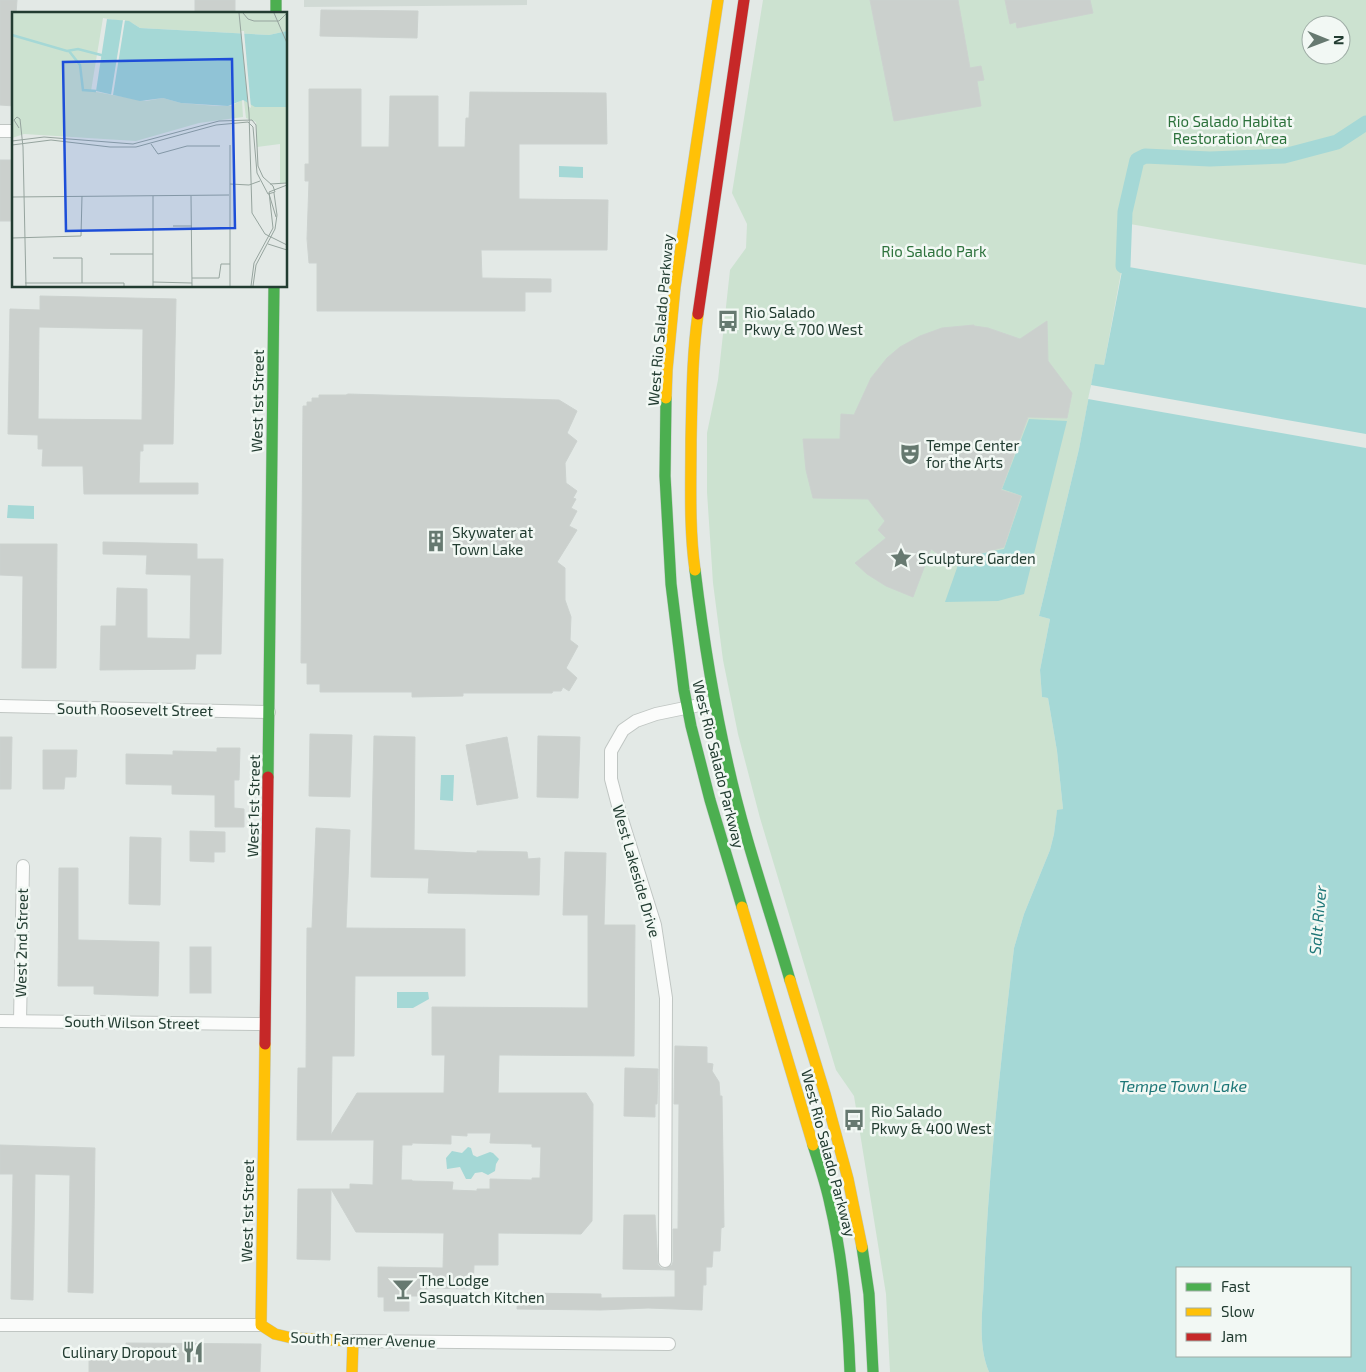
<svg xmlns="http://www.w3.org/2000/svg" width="1366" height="1372" font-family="'Exo 2',sans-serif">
<rect width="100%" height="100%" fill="#e3e9e6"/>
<path fill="#d1dad5" d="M 304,0 L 527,0 L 527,5 L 304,7 Z"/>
<path fill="#cce2d0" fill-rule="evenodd" d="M 763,0 L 1366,0 L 1366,265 L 1130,224 L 1104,365 L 1095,365 L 1079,449 L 1039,616 L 1050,619 L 1040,670 L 1042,697 L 1048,698 L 1057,751 L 1063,809 L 1057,811 L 1054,834 L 1050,850 L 1024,914 L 1014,948 C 1001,1058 989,1168 984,1278 C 983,1308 977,1344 989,1372 L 890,1372 L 886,1294 L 854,1096 L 836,1070 L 760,818 L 738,734 L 723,660 L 713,583 L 707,492 L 707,433 L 718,380 L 730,270 L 746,248 L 747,224 L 732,193 ZM 1311,25 L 1341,25 L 1341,55 L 1311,55 Z"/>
<g fill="#a5d8d6" fill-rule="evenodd">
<path d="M 559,166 L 583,167 L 583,178 L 559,177 Z"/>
<path d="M 1123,266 L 1366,308 L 1366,1372 L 989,1372 C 977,1344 983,1308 984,1278 C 989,1168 1001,1058 1014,948 L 1024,914 L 1050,850 L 1054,834 L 1057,810 L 1063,809 L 1057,751 L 1048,698 L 1042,697 L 1040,670 L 1050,619 L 1039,616 L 1079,449 L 1095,364 L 1104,365 ZM 1177,1268 L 1350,1268 L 1350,1356 L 1177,1356 Z"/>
<path d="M 1029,419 L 1067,421 L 1024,594 L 998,601 L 945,602 L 958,565 L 968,567 L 978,554 L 1004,549 L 1022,496 L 1002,489 Z"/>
<path d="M 8,505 L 34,506 L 34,519 L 7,518 Z"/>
<path d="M 441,775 L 454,775 L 453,801 L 440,800 Z"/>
<path d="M 397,992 L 428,992 L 429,999 L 413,1008 L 397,1008 Z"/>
<path d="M 468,1147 L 471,1148 L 473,1155 L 477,1157 L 490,1152 L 493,1153 L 499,1159 L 496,1164 L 495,1171 L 488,1175 L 482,1172 L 475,1173 L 471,1179 L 466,1179 L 460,1167 L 447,1169 L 446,1158 L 452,1151 L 462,1153 Z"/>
</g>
<path fill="#e3e9e6" d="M 1091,385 L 1366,434 L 1366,448 L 1088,399 Z"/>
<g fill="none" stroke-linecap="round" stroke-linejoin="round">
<path stroke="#a5d8d6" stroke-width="15" d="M 1123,266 L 1125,212 L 1137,160 L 1145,156 L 1210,159 L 1284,156 L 1337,142 L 1366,123"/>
</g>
<g fill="#cbd0cd" stroke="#ccd2cf" fill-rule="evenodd">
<path d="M 0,0 L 17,0 L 16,14 L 14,14 L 14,106 L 0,105 Z"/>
<rect x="195" y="0" width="40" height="14"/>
<path d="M 870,0 L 958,0 L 970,68 L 981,66 L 984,80 L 977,81 L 981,106 L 894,121 Z"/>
<path d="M 1005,0 L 1090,0 L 1093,13 L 1017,28 L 1016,22 L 1010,24 Z"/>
<path d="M 321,10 L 418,11 L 417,38 L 320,36 Z"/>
<path d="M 309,89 L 361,89 L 361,147 L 389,147 L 390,96 L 438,96 L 438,147 L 465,147 L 466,118 L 469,118 L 470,92 L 606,93 L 607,144 L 519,144 L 519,199 L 608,200 L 607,250 L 481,250 L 482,278 L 551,279 L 551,292 L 525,292 L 525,311 L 317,311 L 317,263 L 309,263 L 307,239 L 309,181 L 305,181 L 305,164 L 309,164 Z"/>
<rect x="0" y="160" width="14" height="61"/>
<path d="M 40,296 L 176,299 L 173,444 L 143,444 L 143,451 L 140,451 L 139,483 L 198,483 L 198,494 L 84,494 L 83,466 L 42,466 L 43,449 L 38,449 L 38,435 L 8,434 L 10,309 L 40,310 ZM 39,327 L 143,329 L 142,420 L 38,419 Z"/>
<path d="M 1047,321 L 1048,361 L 1072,393 L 1067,418 L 1028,417 L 1001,490 L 1021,496 L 1004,547 L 978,554 L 968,566 L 960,565 L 949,561 L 931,549 L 913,597 L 886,586 L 867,574 L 855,563 L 886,538 L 878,530 L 885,521 L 868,499 L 813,498 L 806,470 L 803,439 L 840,439 L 841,414 L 854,415 L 871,378 L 887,358 L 900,347 L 920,336 L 942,328 L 974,325 L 974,326 L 988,328 L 1020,339 Z"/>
<path d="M 348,394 L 559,400 L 577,411 L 567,433 L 577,441 L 565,463 L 566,483 L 577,491 L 573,498 L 576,499 L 571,508 L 577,511 L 569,526 L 577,530 L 557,562 L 565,568 L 565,600 L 571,617 L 570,640 L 578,646 L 566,668 L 577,678 L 569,691 L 563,687 L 561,691 L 553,691 L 552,693 L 463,693 L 463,696 L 412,697 L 412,692 L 320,692 L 320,684 L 307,684 L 307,663 L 301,663 L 303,406 L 307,406 L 307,402 L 312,402 L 312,398 L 319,398 L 319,395 L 346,395 Z"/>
<path d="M 103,542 L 197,544 L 197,559 L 223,559 L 221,654 L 196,654 L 195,669 L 100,670 L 101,626 L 116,626 L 117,588 L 147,589 L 147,638 L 190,639 L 191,575 L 146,574 L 147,555 L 103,554 Z"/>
<path d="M 0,544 L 57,544 L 56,668 L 22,668 L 23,576 L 0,575 Z"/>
<path d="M 310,734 L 352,735 L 350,797 L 309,796 Z"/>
<path d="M 374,736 L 415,737 L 414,850 L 477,853 L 477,851 L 527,852 L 528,859 L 540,858 L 539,895 L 428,893 L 429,878 L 371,877 Z"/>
<path d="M 538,736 L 580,737 L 578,798 L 537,797 Z"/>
<path d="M 0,737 L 12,737 L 11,789 L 0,789 Z"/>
<path d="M 507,737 L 518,798 L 477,805 L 466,745 Z"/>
<path d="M 217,748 L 240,748 L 239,780 L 234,780 L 234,808 L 244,809 L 244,827 L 215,827 L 215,795 L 172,794 L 172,785 L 126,784 L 126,754 L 173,755 L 173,751 L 217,752 Z"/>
<path d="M 43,750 L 77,750 L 76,777 L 65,777 L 64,789 L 43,789 Z"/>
<path d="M 316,828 L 350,830 L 346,928 L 465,929 L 465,976 L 355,976 L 354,1056 L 332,1056 L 331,1135 L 357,1093 L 444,1093 L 445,1055 L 432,1055 L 432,1007 L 588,1008 L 588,915 L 563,915 L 565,852 L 606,853 L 604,925 L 635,925 L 634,1056 L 499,1055 L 498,1093 L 586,1093 L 593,1104 L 592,1221 L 581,1234 L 498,1233 L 498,1265 L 474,1265 L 473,1289 L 427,1288 L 427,1296 L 409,1296 L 409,1311 L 384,1311 L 384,1297 L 378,1297 L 378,1267 L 443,1268 L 444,1233 L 356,1232 L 331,1189 L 350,1189 L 350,1184 L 373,1185 L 374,1140 L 297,1140 L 298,1068 L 306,1068 L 307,928 L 312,928 ZM 467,1133 L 491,1133 L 490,1143 L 532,1144 L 532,1147 L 541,1147 L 540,1178 L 532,1178 L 532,1180 L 490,1179 L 490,1189 L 477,1189 L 477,1191 L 452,1190 L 453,1182 L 412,1181 L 412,1180 L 401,1180 L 402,1145 L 412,1145 L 412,1143 L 451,1144 L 451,1135 L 467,1136 Z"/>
<path d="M 190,831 L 225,832 L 225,852 L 214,852 L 214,862 L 190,861 Z"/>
<path d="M 130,837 L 161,838 L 160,905 L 129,904 Z"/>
<path d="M 59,868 L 78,868 L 78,940 L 159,942 L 158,996 L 94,994 L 94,986 L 58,986 Z"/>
<rect x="190" y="947" width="21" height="46"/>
<path d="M 675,1046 L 707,1047 L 707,1063 L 713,1064 L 712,1071 L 719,1082 L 720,1096 L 722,1096 L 724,1227 L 721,1228 L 720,1251 L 713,1251 L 712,1267 L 706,1267 L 706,1285 L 703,1285 L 702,1310 L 648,1308 L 601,1310 L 517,1309 L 518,1293 L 601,1294 L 601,1298 L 675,1297 L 675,1270 L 623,1269 L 624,1215 L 655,1215 L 658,1265 L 661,1268 L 665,1269 L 672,1265 L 673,1262 L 673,1229 L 678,1229 L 679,1104 L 674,1104 Z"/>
<path d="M 625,1068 L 658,1069 L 657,1104 L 655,1104 L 655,1117 L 624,1116 Z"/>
<path d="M 0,1145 L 95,1148 L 93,1293 L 68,1292 L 70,1175 L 35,1174 L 33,1300 L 11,1299 L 13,1174 L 0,1174 Z"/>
<path d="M 298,1189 L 331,1189 L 330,1260 L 297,1259 Z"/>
<path d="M 126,1343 L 261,1344 L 260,1372 L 89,1372 L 89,1359 L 126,1359 Z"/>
</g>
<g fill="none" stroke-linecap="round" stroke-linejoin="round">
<g stroke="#c0c6c3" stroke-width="14">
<g id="street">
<path d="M 0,131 L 14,131"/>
<path d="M 0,706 L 269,712"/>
<path d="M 0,1021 L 264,1024"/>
<path d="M 20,1021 L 23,866"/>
<path d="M 665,1261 L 666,998 L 655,925 L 620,813 L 611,779 L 611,751 L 623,730 L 636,721 L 656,714 L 714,702"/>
<path d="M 0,1325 L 261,1325"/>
<path d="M 353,1341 L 669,1344"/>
</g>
</g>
<g stroke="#bfc7c3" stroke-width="12">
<g id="fast">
<path d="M 276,0 L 276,14"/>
<path d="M 666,398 L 665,476 L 671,584 L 684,690 L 691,726 L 710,800 L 742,907"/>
<path d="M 695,570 C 703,636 713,700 728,765 C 744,837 769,908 790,980"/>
<path d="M 268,777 L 274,286"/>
<path d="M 813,1145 C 819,1164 826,1184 830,1204 C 843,1259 848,1316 850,1372"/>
<path d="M 862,1247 L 869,1294 L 873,1372"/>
</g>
</g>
<g stroke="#bfc7c3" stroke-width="12">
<g id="slow">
<path d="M 666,398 L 667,370 L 675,287 L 718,0"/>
<path d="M 695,570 C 689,528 691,483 691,440 C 692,399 692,356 698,314"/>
<path d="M 742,907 L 813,1145"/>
<path d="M 790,980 L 825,1094 L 848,1179 L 862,1247"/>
<path d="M 265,1044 L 261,1325 L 275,1334 L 292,1338 L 353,1341 L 352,1372"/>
</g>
</g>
<g stroke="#bfc7c3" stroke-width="12">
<g id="jam">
<path d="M 698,314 L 744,0"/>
<path d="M 265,1044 L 268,777"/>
</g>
</g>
<use href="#street" stroke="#fbfcfb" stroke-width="12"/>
<use href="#fast" stroke="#4caf50" stroke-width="11"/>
<use href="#slow" stroke="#ffc107" stroke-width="11"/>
<use href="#jam" stroke="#c62828" stroke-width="11"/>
</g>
<defs>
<g id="bus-bare" transform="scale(1.725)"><path d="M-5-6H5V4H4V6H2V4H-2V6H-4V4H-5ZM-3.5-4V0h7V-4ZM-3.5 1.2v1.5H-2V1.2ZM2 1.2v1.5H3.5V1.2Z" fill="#667970" stroke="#f2f8f4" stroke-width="2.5" paint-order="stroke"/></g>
<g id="theatre-bare" transform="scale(1.725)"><path d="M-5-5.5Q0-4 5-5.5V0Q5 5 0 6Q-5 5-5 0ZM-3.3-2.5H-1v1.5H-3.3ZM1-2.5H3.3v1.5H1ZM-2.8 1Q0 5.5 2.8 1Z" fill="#667970" stroke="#f2f8f4" stroke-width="2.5" paint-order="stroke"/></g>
<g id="building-bare" transform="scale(1.725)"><path d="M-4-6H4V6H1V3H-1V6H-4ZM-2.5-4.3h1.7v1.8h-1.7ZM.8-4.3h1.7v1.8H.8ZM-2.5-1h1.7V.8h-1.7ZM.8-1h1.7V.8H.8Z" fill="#667970" stroke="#f2f8f4" stroke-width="2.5" paint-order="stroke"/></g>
<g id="sight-bare" transform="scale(1.725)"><path d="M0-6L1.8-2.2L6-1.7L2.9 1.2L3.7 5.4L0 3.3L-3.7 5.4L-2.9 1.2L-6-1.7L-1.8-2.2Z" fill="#667970" stroke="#f2f8f4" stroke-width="2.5" paint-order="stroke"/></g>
<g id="bar-bare" transform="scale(1.725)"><path d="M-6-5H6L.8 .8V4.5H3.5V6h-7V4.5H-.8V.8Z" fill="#667970" stroke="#f2f8f4" stroke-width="2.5" paint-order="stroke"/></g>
<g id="restaurant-bare" transform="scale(1.725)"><path d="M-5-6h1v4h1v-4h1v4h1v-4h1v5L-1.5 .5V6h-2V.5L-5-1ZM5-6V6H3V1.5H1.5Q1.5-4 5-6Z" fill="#667970" stroke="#f2f8f4" stroke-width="2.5" paint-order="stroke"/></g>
</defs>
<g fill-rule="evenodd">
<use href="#bus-bare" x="728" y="321"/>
<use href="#theatre-bare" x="910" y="454"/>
<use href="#building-bare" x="436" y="541"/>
<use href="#sight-bare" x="901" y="558"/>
<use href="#bus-bare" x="854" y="1120"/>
<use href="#bar-bare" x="403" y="1289"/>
<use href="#restaurant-bare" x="193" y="1352"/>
</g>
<g text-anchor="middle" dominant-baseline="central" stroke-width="5" stroke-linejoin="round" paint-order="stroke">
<g font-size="15" fill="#2d723c" stroke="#f2f8f4">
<text x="1230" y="121">Rio Salado Habitat<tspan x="1230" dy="17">Restoration Area</tspan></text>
<text x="934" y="251">Rio Salado Park</text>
</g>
<g font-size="15" fill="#223c31" stroke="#f2f8f4" text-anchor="start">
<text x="744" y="312">Rio Salado<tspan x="744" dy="17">Pkwy &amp; 700 West</tspan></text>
<text x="926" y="445">Tempe Center<tspan x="926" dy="17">for the Arts</tspan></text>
<text x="452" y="532">Skywater at<tspan x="452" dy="17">Town Lake</tspan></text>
<text x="918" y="558">Sculpture Garden</text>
<text x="871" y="1111">Rio Salado<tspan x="871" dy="17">Pkwy &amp; 400 West</tspan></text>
<text x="419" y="1280">The Lodge<tspan x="419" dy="17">Sasquatch Kitchen</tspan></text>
<text x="177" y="1352" text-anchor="end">Culinary Dropout</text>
</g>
<g font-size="15" fill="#223c31" stroke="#f2f8f4">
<text transform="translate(660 320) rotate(-85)">West Rio Salado Parkway</text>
<text transform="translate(257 401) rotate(-89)">West 1st Street</text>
<text transform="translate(135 709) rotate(1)">South Roosevelt Street</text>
<text transform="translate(719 764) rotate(76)">West Rio Salado Parkway</text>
<text transform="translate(253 806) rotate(-89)">West 1st Street</text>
<text transform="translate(637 871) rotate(74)">West Lakeside Drive</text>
<text transform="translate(21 943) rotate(-89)">West 2nd Street</text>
<text transform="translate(132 1022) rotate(1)">South Wilson Street</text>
<text transform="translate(829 1153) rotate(75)">West Rio Salado Parkway</text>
<text transform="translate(247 1211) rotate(-89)">West 1st Street</text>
<text transform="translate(363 1339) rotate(2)">South Farmer Avenue</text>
</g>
<g font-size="16" font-style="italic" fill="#1d7677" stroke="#f2f8f4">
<text transform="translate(1317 920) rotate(-85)">Salt River</text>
<text x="1183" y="1085">Tempe Town Lake</text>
</g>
</g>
<g transform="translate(12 12)">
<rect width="275" height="275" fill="#e3e9e6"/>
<path d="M 0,1 L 275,1 L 275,19 L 257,23 L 128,16 L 120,11 L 91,6 L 79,79 L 134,89 L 151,86 L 169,91 L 205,94 L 219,94 L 230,88 L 231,105 L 187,111 L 124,129 L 12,122 L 0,126 ZM 232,89 L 275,95 L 275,171 L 268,171 L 268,132 L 245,135 L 244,110 L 234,106 Z" fill="#cce2d0"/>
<path d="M 95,7 L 117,9 L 128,16 L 257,23 L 275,19 L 275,95 L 243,95 L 231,88 L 216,94 L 169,91 L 151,86 L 128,89 L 84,79 Z" fill="#a5d8d6"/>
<path d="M 111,8 L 113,8 L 101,83 L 99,83 ZM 229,19 L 232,19 L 239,96 L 236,94 Z" fill="#e3e9e6"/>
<path fill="none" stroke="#a5d8d6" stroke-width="2.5" d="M 0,23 L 55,39 L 66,37 L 93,44M 57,39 L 68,53 L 71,78 L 84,79"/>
<path fill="none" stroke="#96a49e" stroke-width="1" d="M 227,1 L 237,101 L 240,201 L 253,222 L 275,233M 231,1 L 236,7 L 242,9 L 267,9 L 275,1M 262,1 L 275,31M 7,116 L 2,108 L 5,105 L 8,107 L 11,135 L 14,274M 0,129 L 32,125 L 121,132 L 207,109 L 240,108 L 244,113 L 246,154 L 251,165 L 261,174M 139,132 L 146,142 L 175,134 L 208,134M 0,133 L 39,128 L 98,135 L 124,135 L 204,113 L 236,110 L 241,115 L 245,161 L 256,182 L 263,180 L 261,174M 218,172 L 237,173 L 248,169M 258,172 L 275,171M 257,182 L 264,205M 179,184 L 180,274M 0,185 L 217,183M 161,214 L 180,214M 0,226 L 69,224 L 70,184M 256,232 L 275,238M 98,242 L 141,242M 41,246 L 70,246 L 70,271M 180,266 L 207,266 L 209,252 L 218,252M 141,270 L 180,271M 13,271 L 112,271 L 112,274M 141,274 L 141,184M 218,274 L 218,133M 239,274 L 242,251 L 261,216 L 257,180 L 275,173M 241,274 L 244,253 L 263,217 L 265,203 L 262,181"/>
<path fill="#1d4ed8" fill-opacity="0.15" stroke="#1d4ed8" stroke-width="2.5" d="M 220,47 L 223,216 L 54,219 L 51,50 Z"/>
<rect width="275" height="275" fill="none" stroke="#223c31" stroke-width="2.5"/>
</g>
<rect x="1176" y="1267" width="175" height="90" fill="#f2f8f4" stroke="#9fada6"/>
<rect x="1186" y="1283" width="25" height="8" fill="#4caf50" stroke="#9fada6"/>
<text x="1221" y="1292" font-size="15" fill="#223c31">Fast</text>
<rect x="1186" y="1308" width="25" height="8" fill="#ffc107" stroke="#9fada6"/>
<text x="1221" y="1317" font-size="15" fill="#223c31">Slow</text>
<rect x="1186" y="1333" width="25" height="8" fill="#c62828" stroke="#9fada6"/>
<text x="1221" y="1342" font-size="15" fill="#223c31">Jam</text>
<g transform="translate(1326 40) rotate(91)"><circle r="24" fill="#f2f8f4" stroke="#9fada6"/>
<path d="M0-4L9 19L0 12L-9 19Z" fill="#667970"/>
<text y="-8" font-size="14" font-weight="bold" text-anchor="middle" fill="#223c31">N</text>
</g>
</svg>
